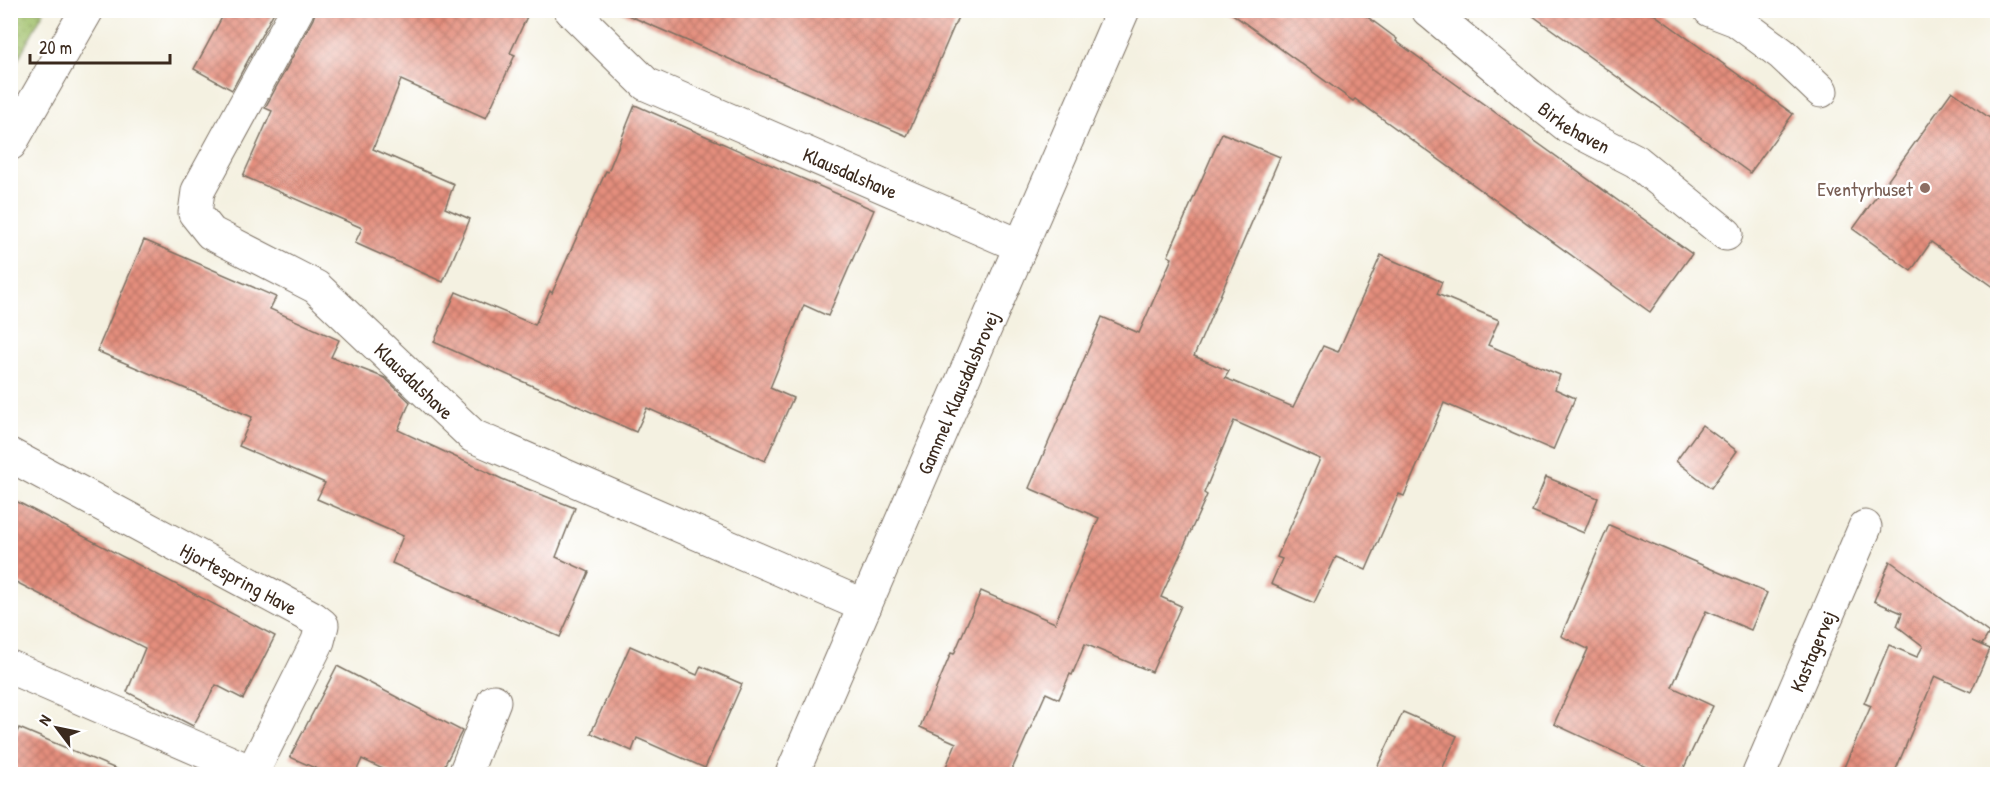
<svg xmlns="http://www.w3.org/2000/svg" width="2008" height="785" font-family="'Patrick Hand',sans-serif">
<defs>
<pattern id="grass-dots" width="8" height="8" patternUnits="userSpaceOnUse" patternTransform="scale(1.5)"><rect width="8" height="8" fill="#9fbf67"/><path d="M2 2h.1M6 6h.1" fill="none" stroke="#839b54" stroke-width="1.8" stroke-linecap="round"/></pattern>
<pattern id="building-cross-hatch" width="8" height="8" patternUnits="userSpaceOnUse" patternTransform="scale(1.5)"><rect width="8" height="8" fill="#e48e7d"/><path d="M0 0l8 8M0 8l8-8" fill="none" stroke="#ba7466"/></pattern>
</defs>
<rect width="100%" height="100%" fill="#fff"/>
<filter id="ink" filterUnits="userSpaceOnUse"><feTurbulence type="fractalNoise" baseFrequency=".0167" numOctaves="2"/><feDisplacementMap in="SourceGraphic" scale="12" xChannelSelector="R" yChannelSelector="G"/><feConvolveMatrix kernelMatrix="1 2 1 2 8 2 1 2 1" color-interpolation-filters="sRGB"/></filter>
<filter id="wash" filterUnits="userSpaceOnUse"><feTurbulence type="fractalNoise" baseFrequency=".008" numOctaves="4" result="noise"/><feDisplacementMap in="SourceGraphic" scale="24" xChannelSelector="R" yChannelSelector="G"/><feGaussianBlur stdDeviation="1.35" result="paint"/><feColorMatrix in="noise" values="0 0 0 0 0 0 0 0 0 0 0 0 0 0 0 0 0 1.4 0 .05"/><feComposite in="paint" operator="in"/></filter>
<g filter="url(#wash)">
<rect width="100%" height="100%" fill="#f4f1e1"/>
<path fill="url(#grass-dots)" stroke="#6d7442" stroke-width="1.5" d="M 11,10 L 44,11 L 11,72 L 10,11 Z"/>
<g id="blocks">
<g fill="url(#building-cross-hatch)">
<path d="M 226,10 L 275,10 L 232,90 L 194,69 Z"/>
<path d="M 316,10 L 530,10 L 510,53 L 515,55 L 486,118 L 401,80 L 373,149 L 454,184 L 445,208 L 470,219 L 443,282 L 355,243 L 362,228 L 243,176 L 272,111 L 265,108 L 313,19 Z"/>
<path d="M 616,10 L 961,10 L 907,136 Z"/>
<path d="M 1227,10 L 1358,10 L 1397,39 L 1396,41 L 1692,254 L 1650,312 L 1355,99 L 1353,101 Z"/>
<path d="M 1525,10 L 1648,10 L 1793,114 L 1750,173 Z"/>
<path d="M 1952,91 L 1998,124 L 1998,290 L 1931,242 L 1911,271 L 1853,229 Z"/>
<path d="M 635,105 L 874,210 L 828,316 L 804,305 L 770,388 L 793,398 L 765,461 L 647,408 L 636,432 L 434,342 L 456,292 L 535,325 L 550,291 L 552,293 L 606,171 L 608,172 Z"/>
<path d="M 1222,133 L 1280,157 L 1194,356 L 1229,371 L 1225,378 L 1293,407 L 1323,346 L 1338,352 L 1381,255 L 1442,282 L 1437,294 L 1499,320 L 1488,345 L 1560,375 L 1555,389 L 1575,398 L 1553,450 L 1444,403 L 1404,496 L 1399,494 L 1366,570 L 1336,557 L 1314,603 L 1271,584 L 1282,559 L 1277,557 L 1320,459 L 1234,421 L 1204,493 L 1207,495 L 1161,597 L 1181,606 L 1152,672 L 1085,644 L 1072,675 L 1070,674 L 1059,699 L 1046,693 L 1010,774 L 943,774 L 956,743 L 920,727 L 951,653 L 954,654 L 981,591 L 1055,623 L 1099,518 L 1029,488 L 1102,317 L 1139,333 L 1172,258 L 1168,256 Z"/>
<path d="M 144,240 L 276,297 L 270,309 L 339,340 L 331,357 L 385,378 L 410,402 L 398,430 L 502,479 L 575,508 L 556,557 L 589,572 L 560,637 L 392,563 L 403,536 L 317,499 L 325,483 L 239,446 L 252,417 L 97,351 Z"/>
<path d="M 1702,425 L 1737,451 L 1711,488 L 1676,461 Z"/>
<path d="M 1546,477 L 1598,498 L 1584,533 L 1532,511 Z"/>
<path d="M 10,498 L 275,636 L 243,699 L 216,685 L 193,726 L 127,692 L 145,648 L 10,579 Z"/>
<path d="M 1609,525 L 1767,593 L 1751,630 L 1706,611 L 1672,687 L 1713,706 L 1681,774 L 1662,774 L 1554,724 L 1588,649 L 1561,636 Z"/>
<path d="M 1890,561 L 1989,633 L 1982,645 L 1972,641 L 1990,649 L 1971,692 L 1935,676 L 1894,774 L 1841,774 L 1871,706 L 1864,703 L 1889,645 L 1917,657 L 1923,646 L 1897,626 L 1902,613 L 1874,601 Z"/>
<path d="M 630,646 L 697,675 L 701,666 L 742,684 L 705,768 L 637,738 L 632,751 L 591,733 Z"/>
<path d="M 337,666 L 462,731 L 440,774 L 393,774 L 362,759 L 355,774 L 328,774 L 290,757 Z"/>
<path d="M 1403,712 L 1457,736 L 1440,774 L 1374,774 Z"/>
<path d="M 19,728 L 128,774 L 10,774 L 10,748 Z"/>
</g>
</g>
</g>
<g filter="url(#ink)">
<use href="#blocks" fill-opacity="0" stroke="#7c7062" stroke-width="1.5"/>
<g fill="none" stroke-linecap="round" stroke-linejoin="round">
<g stroke="#7c7062" stroke-width="35">
<g id="street">
<path id="s1" d="M 297,10 L 198,191 L 195,213 L 211,233 L 316,287 L 473,436 L 865,606"/>
<path id="s2" d="M 571,10 L 646,84 L 1021,246"/>
<path id="s3" d="M 1428,10 L 1529,95 L 1568,126 L 1636,161 L 1726,234"/>
<path d="M 1710,10 L 1736,20 L 1782,54 L 1821,91"/>
<path id="s4" d="M 10,455 L 313,618 L 322,625 L 318,641 L 252,773"/>
<path d="M 10,667 L 256,774"/>
<path d="M 465,774 L 494,701"/>
<path id="s5" d="M 792,774 L 1123,10"/>
<path id="s6" d="M 1759,774 L 1865,527"/>
</g>
</g>
<g stroke="#7c7062" stroke-width="35">
<path id="secondary" d="M 10,144 L 87,10"/>
</g>
<use href="#street" stroke="#fff" stroke-width="33"/>
<use href="#secondary" stroke="#fff" stroke-width="33"/>
</g>
</g>
<circle fill="#8d6e63" stroke="#fff" stroke-width="2" cx="1925" cy="188" r="6"/>
<g text-anchor="middle" dominant-baseline="central" stroke-width="5" stroke-linejoin="round" paint-order="stroke">
<g font-size="20" fill="#3b2a1e" stroke="#fff">
<text stroke="none"><textPath href="#s3" startOffset="188">Birkehaven</textPath></text>
<text stroke="none"><textPath href="#s2" startOffset="328">Klausdalshave</textPath></text>
<text stroke="none"><textPath href="#s1" startOffset="508">Klausdalshave</textPath></text>
<text stroke="none"><textPath href="#s5" startOffset="416">Gammel Klausdalsbrovej</textPath></text>
<text stroke="none"><textPath href="#s4" startOffset="260">Hjortespring Have</textPath></text>
<text stroke="none"><textPath href="#s6" startOffset="134">Kastagervej</textPath></text>
</g>
<g font-size="20" fill="#785e54" stroke="#fff" text-anchor="end">
<text x="1913" y="188">Eventyrhuset</text>
</g>
</g>
<rect width="2008" height="785" fill="none" stroke="#fff" stroke-width="36"/>
<g transform="translate(57 728) rotate(302)" stroke="#ffffff" stroke-width="4.5" paint-order="stroke">
<path d="M0-4.5L10 22L0 15L-10 22Z" fill="#3b2a1e"/>
<text y="-9" font-size="16" font-weight="bold" text-anchor="middle" fill="#3b2a1e">N</text>
</g>
<path d="M30 54v9h140v-9" fill="none" stroke="#3b2a1e" stroke-width="3"/>
<text x="39" y="54" font-size="18" fill="#3b2a1e" stroke="#ffffff" stroke-width="4.5" paint-order="stroke">20 m</text>
</svg>
